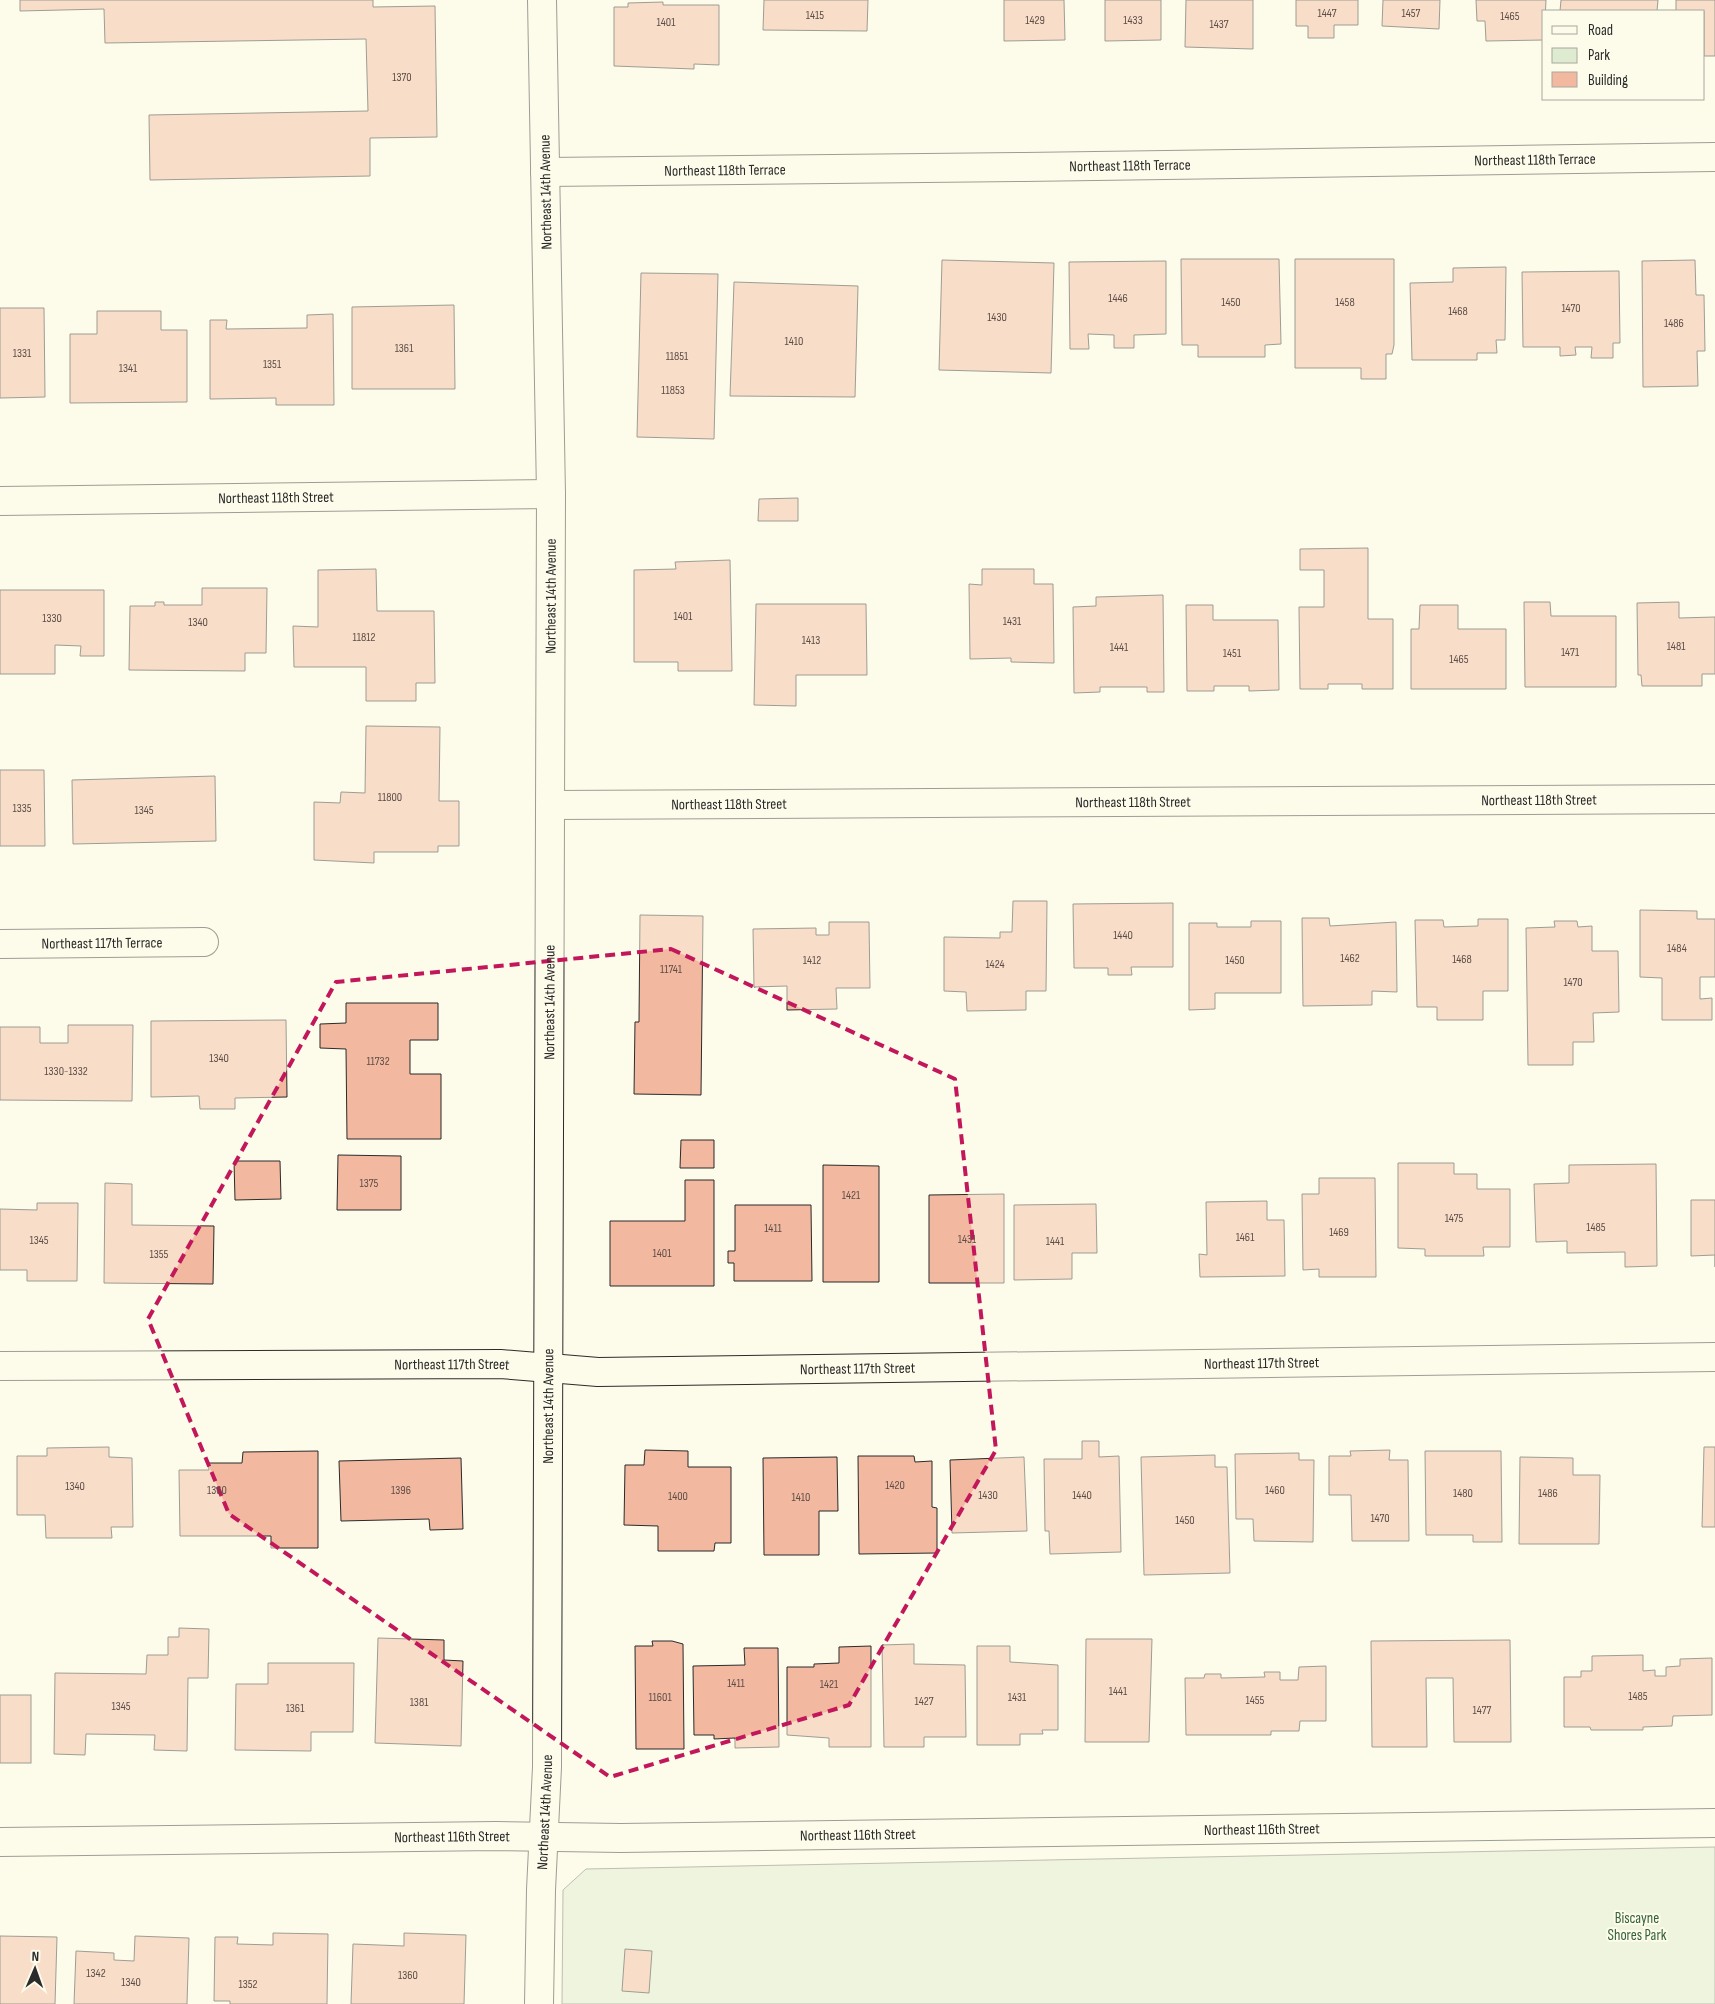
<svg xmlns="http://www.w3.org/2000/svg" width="1715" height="2004" font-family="'Sofia Sans Condensed',sans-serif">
<rect width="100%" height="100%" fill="#fdfbea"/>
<path fill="#deebd1" stroke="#74746e" d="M 1715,1847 L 1715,2004 L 562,2004 L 563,1890 L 586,1869 Z"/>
<g fill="#f2b8a0" stroke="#2b2b2b">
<path d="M 20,0 L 373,0 L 373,7 L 435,6 L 437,137 L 370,138 L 370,176 L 150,180 L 149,115 L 368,111 L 366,39 L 105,43 L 104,9 L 20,11 Z"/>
<path d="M 764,0 L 868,0 L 867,31 L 763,30 Z"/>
<path d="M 1004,0 L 1064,0 L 1065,40 L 1004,41 Z"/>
<path d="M 1105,0 L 1161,0 L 1161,40 L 1105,41 Z"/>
<path d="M 1186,0 L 1253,0 L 1253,49 L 1185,47 Z"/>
<path d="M 1296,0 L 1358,0 L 1358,25 L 1334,25 L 1334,38 L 1308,38 L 1308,26 L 1296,26 Z"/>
<path d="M 1383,0 L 1440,0 L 1439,29 L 1382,26 Z"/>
<path d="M 1476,0 L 1546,0 L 1544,40 L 1486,41 L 1485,21 L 1477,21 Z"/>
<path d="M 1561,0 L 1658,0 L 1657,11 L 1560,11 Z"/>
<path d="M 1676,0 L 1715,0 L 1715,56 L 1704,56 L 1704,11 L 1676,11 Z"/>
<path d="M 663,2 L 663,5 L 719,5 L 719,65 L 694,64 L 694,69 L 614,66 L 614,7 L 628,7 L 628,3 Z"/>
<path d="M 1181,259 L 1279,259 L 1281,344 L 1265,345 L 1265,357 L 1198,357 L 1198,345 L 1182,345 Z"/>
<path d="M 1295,259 L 1394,259 L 1394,345 L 1392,354 L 1386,354 L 1386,379 L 1361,379 L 1361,368 L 1295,368 Z"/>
<path d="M 942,260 L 1054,263 L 1051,373 L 939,370 Z"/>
<path d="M 1695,260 L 1696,295 L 1704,295 L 1705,351 L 1697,351 L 1698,386 L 1643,387 L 1642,261 Z"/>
<path d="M 1166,261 L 1166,334 L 1134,335 L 1134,348 L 1114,348 L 1114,335 L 1088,334 L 1089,349 L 1070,349 L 1069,262 Z"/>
<path d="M 1506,267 L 1505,340 L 1496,340 L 1497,353 L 1477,353 L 1477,360 L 1412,360 L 1410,283 L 1453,282 L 1453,268 Z"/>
<path d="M 1619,271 L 1620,343 L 1613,343 L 1613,358 L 1591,358 L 1592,347 L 1575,347 L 1576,355 L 1560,356 L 1560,347 L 1523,347 L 1522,272 Z"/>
<path d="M 641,273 L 718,274 L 714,439 L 637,437 Z"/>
<path d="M 734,282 L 858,286 L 855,397 L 730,396 Z"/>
<path d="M 454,305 L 455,389 L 352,389 L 352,307 Z"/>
<path d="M 0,308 L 44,308 L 45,397 L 0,398 Z"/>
<path d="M 97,311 L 161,311 L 161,330 L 187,330 L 187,402 L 70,403 L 70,334 L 97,334 Z"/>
<path d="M 333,314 L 334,405 L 276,405 L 276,398 L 210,399 L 210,320 L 227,320 L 226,329 L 307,328 L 307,315 Z"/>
<path d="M 798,498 L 798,521 L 758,521 L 759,499 Z"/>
<path d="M 1368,548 L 1368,619 L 1393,619 L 1393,689 L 1362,689 L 1362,684 L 1328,684 L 1328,689 L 1300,689 L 1299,607 L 1324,607 L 1324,570 L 1300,570 L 1300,549 Z"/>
<path d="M 730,560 L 732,671 L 678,671 L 678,662 L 634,662 L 634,570 L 676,569 L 675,562 Z"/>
<path d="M 376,569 L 377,611 L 434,611 L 435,683 L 416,683 L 416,701 L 366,701 L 366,667 L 294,667 L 293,626 L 318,627 L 318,570 Z"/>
<path d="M 982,569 L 1034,569 L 1034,584 L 1053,584 L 1054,663 L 1011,662 L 1011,658 L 970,659 L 969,584 L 982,585 Z"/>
<path d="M 202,588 L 267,588 L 266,653 L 245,653 L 245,671 L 129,670 L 130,606 L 155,606 L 155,602 L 164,602 L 164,605 L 202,605 Z"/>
<path d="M 0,590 L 104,590 L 104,656 L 80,656 L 81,646 L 55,645 L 55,674 L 0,674 Z"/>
<path d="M 1163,595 L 1164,692 L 1147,692 L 1147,687 L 1100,687 L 1100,692 L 1074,693 L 1073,607 L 1096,606 L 1096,597 Z"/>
<path d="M 1524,602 L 1550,602 L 1551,616 L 1616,616 L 1616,687 L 1525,687 Z"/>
<path d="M 1679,602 L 1679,618 L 1715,617 L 1715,674 L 1702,674 L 1702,686 L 1642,686 L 1641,675 L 1638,675 L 1637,603 Z"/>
<path d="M 756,604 L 866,604 L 867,675 L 796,675 L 796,706 L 754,705 Z"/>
<path d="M 1186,605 L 1213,605 L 1213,620 L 1278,620 L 1279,690 L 1249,691 L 1249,686 L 1214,686 L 1214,691 L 1187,691 Z"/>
<path d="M 1420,605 L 1458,605 L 1458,629 L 1506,629 L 1506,689 L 1411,689 L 1411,629 L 1419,629 Z"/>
<path d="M 366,726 L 440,727 L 439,801 L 459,801 L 459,846 L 438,846 L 438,852 L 374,852 L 374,863 L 314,860 L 314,802 L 340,803 L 341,792 L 365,793 Z"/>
<path d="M 0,770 L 44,770 L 45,846 L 0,846 Z"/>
<path d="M 215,776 L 216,841 L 73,844 L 72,780 Z"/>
<path d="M 1013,901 L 1047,901 L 1046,991 L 1026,991 L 1026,1010 L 967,1011 L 966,992 L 944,991 L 944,937 L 1000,938 L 1000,932 L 1012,932 Z"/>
<path d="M 1173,903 L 1173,967 L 1131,967 L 1132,975 L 1108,975 L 1108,968 L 1074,968 L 1073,904 Z"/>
<path d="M 1640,910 L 1697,911 L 1697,919 L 1715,919 L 1715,977 L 1700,977 L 1700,999 L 1712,998 L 1712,1020 L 1662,1020 L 1662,978 L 1640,977 Z"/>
<path d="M 640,915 L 703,916 L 701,1095 L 634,1094 L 635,1022 L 639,1022 Z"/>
<path d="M 1302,918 L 1329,918 L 1330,926 L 1396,922 L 1397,992 L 1372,991 L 1372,1005 L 1303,1006 Z"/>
<path d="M 1478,919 L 1508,919 L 1508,991 L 1483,991 L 1483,1020 L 1437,1020 L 1437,1007 L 1417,1007 L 1415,920 L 1443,920 L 1444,927 L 1478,926 Z"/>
<path d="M 1251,921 L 1281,921 L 1281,993 L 1215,993 L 1215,1009 L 1189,1010 L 1189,923 L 1217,923 L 1217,927 L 1251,927 Z"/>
<path d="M 1554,921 L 1577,921 L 1578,927 L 1592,926 L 1592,951 L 1618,951 L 1619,1012 L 1593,1013 L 1594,1042 L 1573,1042 L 1573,1065 L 1528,1065 L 1526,928 L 1555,927 Z"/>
<path d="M 829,922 L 869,922 L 870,988 L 836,988 L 837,1009 L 787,1010 L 787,986 L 754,987 L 753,929 L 816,928 L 816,935 L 829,935 Z"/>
<path d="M 346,1003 L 438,1003 L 438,1040 L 410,1040 L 410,1074 L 441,1074 L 441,1139 L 347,1139 L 346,1049 L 320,1048 L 320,1024 L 346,1023 Z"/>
<path d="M 286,1020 L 287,1097 L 235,1098 L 235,1109 L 200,1109 L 199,1096 L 151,1097 L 151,1021 Z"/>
<path d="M 68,1025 L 133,1025 L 132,1101 L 0,1100 L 0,1027 L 40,1027 L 40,1043 L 68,1043 Z"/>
<path d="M 681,1140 L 714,1140 L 714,1168 L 680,1168 Z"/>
<path d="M 338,1155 L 401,1156 L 401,1210 L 337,1210 Z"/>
<path d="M 234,1161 L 280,1161 L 281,1199 L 235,1200 Z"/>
<path d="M 1398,1163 L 1454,1163 L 1454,1174 L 1477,1174 L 1477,1189 L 1510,1189 L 1510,1247 L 1483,1247 L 1484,1256 L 1425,1256 L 1425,1249 L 1398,1248 Z"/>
<path d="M 1656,1164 L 1657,1266 L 1625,1267 L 1625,1252 L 1567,1253 L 1567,1241 L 1536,1242 L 1534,1184 L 1569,1183 L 1569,1165 Z"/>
<path d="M 823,1165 L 879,1166 L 879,1282 L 823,1282 Z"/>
<path d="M 1319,1178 L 1375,1178 L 1376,1277 L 1319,1277 L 1319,1269 L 1303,1270 L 1302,1194 L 1319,1194 Z"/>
<path d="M 685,1180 L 714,1180 L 714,1286 L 610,1286 L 610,1221 L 685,1221 Z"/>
<path d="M 105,1183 L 132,1184 L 132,1225 L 214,1226 L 213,1284 L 104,1283 Z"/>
<path d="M 1004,1194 L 1004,1283 L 929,1283 L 929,1195 Z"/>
<path d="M 1691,1200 L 1715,1200 L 1715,1267 L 1715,1255 L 1691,1256 Z"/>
<path d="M 1267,1201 L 1267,1220 L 1284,1220 L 1285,1276 L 1200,1277 L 1199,1254 L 1207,1255 L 1206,1202 Z"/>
<path d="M 37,1203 L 78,1203 L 77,1281 L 27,1281 L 27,1270 L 0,1270 L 0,1209 L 37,1210 Z"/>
<path d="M 1096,1204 L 1097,1253 L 1072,1253 L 1072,1279 L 1014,1280 L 1014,1205 Z"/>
<path d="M 735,1205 L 811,1205 L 812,1281 L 734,1281 L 734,1263 L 728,1263 L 728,1251 L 735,1251 Z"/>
<path d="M 1082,1441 L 1099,1441 L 1099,1457 L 1119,1456 L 1121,1552 L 1050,1554 L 1049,1531 L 1045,1531 L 1044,1459 L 1082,1459 Z"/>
<path d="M 109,1447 L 109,1457 L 132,1458 L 133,1527 L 111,1527 L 112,1538 L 46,1538 L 45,1515 L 17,1515 L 17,1456 L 47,1456 L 47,1448 Z"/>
<path d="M 1704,1447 L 1715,1447 L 1715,1527 L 1702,1527 Z"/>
<path d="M 645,1450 L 688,1451 L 688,1467 L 731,1467 L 731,1543 L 715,1543 L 714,1551 L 658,1551 L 658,1526 L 624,1525 L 625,1465 L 644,1465 Z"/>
<path d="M 1390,1450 L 1389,1460 L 1408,1460 L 1409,1541 L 1352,1541 L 1351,1495 L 1329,1495 L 1329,1456 L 1351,1456 L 1350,1451 Z"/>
<path d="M 318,1451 L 318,1548 L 271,1548 L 271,1536 L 180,1536 L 179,1470 L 209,1470 L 208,1463 L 242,1463 L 243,1452 Z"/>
<path d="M 1425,1451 L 1501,1451 L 1502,1542 L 1473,1542 L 1473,1535 L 1426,1535 Z"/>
<path d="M 1299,1453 L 1299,1460 L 1314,1460 L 1313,1542 L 1254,1541 L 1253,1519 L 1236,1519 L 1235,1454 Z"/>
<path d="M 1215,1455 L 1215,1467 L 1227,1467 L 1230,1573 L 1144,1575 L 1141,1457 Z"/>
<path d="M 858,1456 L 914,1456 L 915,1462 L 932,1461 L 932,1507 L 937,1508 L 937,1553 L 859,1554 Z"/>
<path d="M 837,1457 L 838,1511 L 819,1511 L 819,1555 L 764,1555 L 763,1458 Z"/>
<path d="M 1024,1457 L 1027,1531 L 952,1533 L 950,1460 Z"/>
<path d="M 1520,1457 L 1573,1458 L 1573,1475 L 1600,1475 L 1599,1544 L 1519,1544 Z"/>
<path d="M 461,1458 L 463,1529 L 430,1530 L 429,1519 L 341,1521 L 339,1461 Z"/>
<path d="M 179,1628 L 209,1629 L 208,1678 L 188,1678 L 187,1751 L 154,1750 L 155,1735 L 86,1734 L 85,1755 L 54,1754 L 55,1673 L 146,1674 L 147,1655 L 168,1655 L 168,1637 L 179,1637 Z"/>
<path d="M 378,1638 L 444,1640 L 444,1660 L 463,1661 L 461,1746 L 375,1743 Z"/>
<path d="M 1086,1639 L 1152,1639 L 1149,1742 L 1085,1742 Z"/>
<path d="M 1510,1640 L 1511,1742 L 1454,1742 L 1453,1678 L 1426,1678 L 1427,1747 L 1372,1747 L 1371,1641 Z"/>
<path d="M 652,1641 L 672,1641 L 683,1644 L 684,1749 L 636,1749 L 635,1646 L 653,1646 Z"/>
<path d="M 914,1644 L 914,1664 L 965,1665 L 966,1737 L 924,1737 L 924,1747 L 884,1747 L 882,1645 Z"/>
<path d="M 871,1646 L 871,1747 L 829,1747 L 829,1738 L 787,1735 L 787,1667 L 814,1667 L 814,1664 L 839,1663 L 839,1647 Z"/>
<path d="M 977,1646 L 1010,1646 L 1010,1662 L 1058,1665 L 1058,1730 L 1042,1730 L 1043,1734 L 1020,1734 L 1020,1745 L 977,1745 Z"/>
<path d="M 744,1648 L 778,1648 L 779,1747 L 735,1748 L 735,1738 L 714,1739 L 714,1735 L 694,1735 L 693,1666 L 745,1665 Z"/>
<path d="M 1643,1655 L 1643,1671 L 1655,1670 L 1655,1676 L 1666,1676 L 1666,1667 L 1680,1666 L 1680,1659 L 1712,1658 L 1712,1715 L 1673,1716 L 1672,1726 L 1643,1727 L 1643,1730 L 1591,1730 L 1590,1727 L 1564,1727 L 1564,1677 L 1581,1677 L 1581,1671 L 1592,1671 L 1592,1656 Z"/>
<path d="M 268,1663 L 354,1663 L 353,1732 L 311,1732 L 311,1751 L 235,1750 L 236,1684 L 268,1684 Z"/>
<path d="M 1326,1666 L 1326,1721 L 1300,1721 L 1299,1731 L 1271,1731 L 1271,1735 L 1186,1735 L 1185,1678 L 1204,1678 L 1205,1674 L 1221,1674 L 1221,1678 L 1265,1677 L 1264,1672 L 1280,1672 L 1280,1680 L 1298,1680 L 1299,1667 Z"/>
<rect x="0" y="1695" width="31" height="68"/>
<path d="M 273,1933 L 328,1934 L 327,2004 L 230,2004 L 230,2001 L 214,2001 L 215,1937 L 238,1937 L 237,1944 L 273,1945 Z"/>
<path d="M 404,1933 L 466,1935 L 464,2004 L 351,2004 L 353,1944 L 404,1946 Z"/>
<path d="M 0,1936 L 57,1937 L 55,2004 L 0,2004 Z"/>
<path d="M 135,1936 L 189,1938 L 187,2004 L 74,2004 L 76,1951 L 114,1953 L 114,1960 L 134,1961 Z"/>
<path d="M 625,1949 L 652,1951 L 649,1993 L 622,1991 Z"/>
</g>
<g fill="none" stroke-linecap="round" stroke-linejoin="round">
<g stroke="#2b2b2b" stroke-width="30">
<g id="minor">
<path id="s1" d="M 545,172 L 1024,167 L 1715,157"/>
<path id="s2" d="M 0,501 L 551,494"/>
<path id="s3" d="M 551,805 L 1715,799"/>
<path id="s4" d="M 0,944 L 204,942"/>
<path id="s5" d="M 0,1366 L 500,1364 L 598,1372 L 1715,1357"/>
<path id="s6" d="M 0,1842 L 496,1836 L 621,1838 L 1715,1823"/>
<path id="s7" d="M 539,2004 L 541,1890 L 547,1767 L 551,494 L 542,0"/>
</g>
</g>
<use href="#minor" stroke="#fdfbea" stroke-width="28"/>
</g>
<path d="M0 0H1715V2004H0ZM 671,949 L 955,1079 L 996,1450 L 849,1705 L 610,1777 L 229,1514 L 148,1319 L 336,982 Z" fill="#fdfbea" fill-opacity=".55" fill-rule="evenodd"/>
<path fill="none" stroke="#c2185b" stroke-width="4" stroke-dasharray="10 6" stroke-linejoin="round" d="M 671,949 L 955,1079 L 996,1450 L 849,1705 L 610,1777 L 229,1514 L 148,1319 L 336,982 Z"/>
<g text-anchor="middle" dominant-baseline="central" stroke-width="4" stroke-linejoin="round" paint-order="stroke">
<g font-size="12" fill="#5d4e48">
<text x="1327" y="13">1447</text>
<text x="1411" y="13">1457</text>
<text x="815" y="15">1415</text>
<text x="1510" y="16">1465</text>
<text x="1035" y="20">1429</text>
<text x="1133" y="20">1433</text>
<text x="666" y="22">1401</text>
<text x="1219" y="24">1437</text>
<text x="402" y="77">1370</text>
<text x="1118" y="298">1446</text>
<text x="1231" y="302">1450</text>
<text x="1345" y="302">1458</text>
<text x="1571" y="308">1470</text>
<text x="1458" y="311">1468</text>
<text x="997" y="317">1430</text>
<text x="1674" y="323">1486</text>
<text x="794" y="341">1410</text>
<text x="404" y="348">1361</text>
<text x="22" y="353">1331</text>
<text x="677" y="356">11851</text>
<text x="272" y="364">1351</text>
<text x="128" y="368">1341</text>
<text x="673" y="390">11853</text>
<text x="683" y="616">1401</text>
<text x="52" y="618">1330</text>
<text x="1012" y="621">1431</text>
<text x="198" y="622">1340</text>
<text x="364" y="637">11812</text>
<text x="811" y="640">1413</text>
<text x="1676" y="646">1481</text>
<text x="1119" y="647">1441</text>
<text x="1570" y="652">1471</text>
<text x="1232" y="653">1451</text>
<text x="1459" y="659">1465</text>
<text x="390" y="797">11800</text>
<text x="22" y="808">1335</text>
<text x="144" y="810">1345</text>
<text x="1123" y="935">1440</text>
<text x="1677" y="948">1484</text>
<text x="1350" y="958">1462</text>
<text x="1462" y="959">1468</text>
<text x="812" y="960">1412</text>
<text x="1235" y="960">1450</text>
<text x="995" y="964">1424</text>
<text x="671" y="969">11741</text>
<text x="1573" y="982">1470</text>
<text x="219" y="1058">1340</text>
<text x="378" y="1061">11732</text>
<text x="66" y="1071">1330-1332</text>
<text x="369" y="1183">1375</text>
<text x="851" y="1195">1421</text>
<text x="1454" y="1218">1475</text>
<text x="1596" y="1227">1485</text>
<text x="773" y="1228">1411</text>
<text x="1339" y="1232">1469</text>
<text x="1245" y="1237">1461</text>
<text x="967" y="1239">1431</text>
<text x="39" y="1240">1345</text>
<text x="1055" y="1241">1441</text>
<text x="662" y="1253">1401</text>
<text x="159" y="1254">1355</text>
<text x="895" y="1485">1420</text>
<text x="75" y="1486">1340</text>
<text x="217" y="1490">1360</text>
<text x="401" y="1490">1396</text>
<text x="1275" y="1490">1460</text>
<text x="1463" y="1493">1480</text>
<text x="1548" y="1493">1486</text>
<text x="988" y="1495">1430</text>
<text x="1082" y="1495">1440</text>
<text x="678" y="1496">1400</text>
<text x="801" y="1497">1410</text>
<text x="1380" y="1518">1470</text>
<text x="1185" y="1520">1450</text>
<text x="736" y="1683">1411</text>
<text x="829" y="1684">1421</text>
<text x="1118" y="1691">1441</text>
<text x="1638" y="1696">1485</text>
<text x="660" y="1697">11601</text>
<text x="1017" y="1697">1431</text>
<text x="1255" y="1700">1455</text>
<text x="924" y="1701">1427</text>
<text x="419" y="1702">1381</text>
<text x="121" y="1706">1345</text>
<text x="295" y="1708">1361</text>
<text x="1482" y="1710">1477</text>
<text x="96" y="1973">1342</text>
<text x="408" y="1975">1360</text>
<text x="131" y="1982">1340</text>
<text x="248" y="1984">1352</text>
</g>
<g font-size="15" fill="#2b2b2b" stroke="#fdfbea">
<text stroke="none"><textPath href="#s1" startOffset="990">Northeast 118th Terrace</textPath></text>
<text stroke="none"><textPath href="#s1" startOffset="585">Northeast 118th Terrace</textPath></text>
<text stroke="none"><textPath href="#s1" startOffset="180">Northeast 118th Terrace</textPath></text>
<text transform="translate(546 192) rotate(-91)">Northeast 14th Avenue</text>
<text stroke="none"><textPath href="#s2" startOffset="276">Northeast 118th Street</textPath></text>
<text stroke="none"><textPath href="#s7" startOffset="1408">Northeast 14th Avenue</textPath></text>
<text stroke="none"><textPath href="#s3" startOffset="988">Northeast 118th Street</textPath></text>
<text stroke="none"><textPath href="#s3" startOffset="582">Northeast 118th Street</textPath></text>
<text stroke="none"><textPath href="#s3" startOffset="178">Northeast 118th Street</textPath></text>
<text stroke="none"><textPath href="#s4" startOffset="102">Northeast 117th Terrace</textPath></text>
<text stroke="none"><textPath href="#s7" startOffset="1002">Northeast 14th Avenue</textPath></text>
<text stroke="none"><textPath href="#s5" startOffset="1262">Northeast 117th Street</textPath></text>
<text stroke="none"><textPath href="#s5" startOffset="452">Northeast 117th Street</textPath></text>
<text stroke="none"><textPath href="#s5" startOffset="858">Northeast 117th Street</textPath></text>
<text stroke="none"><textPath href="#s7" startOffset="598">Northeast 14th Avenue</textPath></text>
<text stroke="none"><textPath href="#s7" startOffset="192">Northeast 14th Avenue</textPath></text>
<text stroke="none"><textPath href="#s6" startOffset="1262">Northeast 116th Street</textPath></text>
<text stroke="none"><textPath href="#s6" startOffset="858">Northeast 116th Street</textPath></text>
<text stroke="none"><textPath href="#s6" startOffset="452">Northeast 116th Street</textPath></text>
</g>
<g font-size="15" fill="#34623c" stroke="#fdfbea">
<text x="1637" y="1918">Biscayne<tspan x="1637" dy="17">Shores Park</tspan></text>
</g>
</g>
<rect x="1542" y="10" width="162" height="90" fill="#fdfbea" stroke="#a9a89e"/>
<rect x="1552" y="26" width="25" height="8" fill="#fdfbea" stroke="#a9a89e"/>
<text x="1588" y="35" font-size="15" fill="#2b2b2b">Road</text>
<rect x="1552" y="48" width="25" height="15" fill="#deebd1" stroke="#a9a89e"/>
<text x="1588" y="60" font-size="15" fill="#2b2b2b">Park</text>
<rect x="1552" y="72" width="25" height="15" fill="#f2b8a0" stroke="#a9a89e"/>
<text x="1588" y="85" font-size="15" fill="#2b2b2b">Building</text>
<g transform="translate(35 1969) rotate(2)" stroke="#fdfbea" stroke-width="4" paint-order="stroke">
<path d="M0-4L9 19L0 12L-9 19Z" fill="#2b2b2b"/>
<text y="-8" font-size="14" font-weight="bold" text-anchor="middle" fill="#2b2b2b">N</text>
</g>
</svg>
